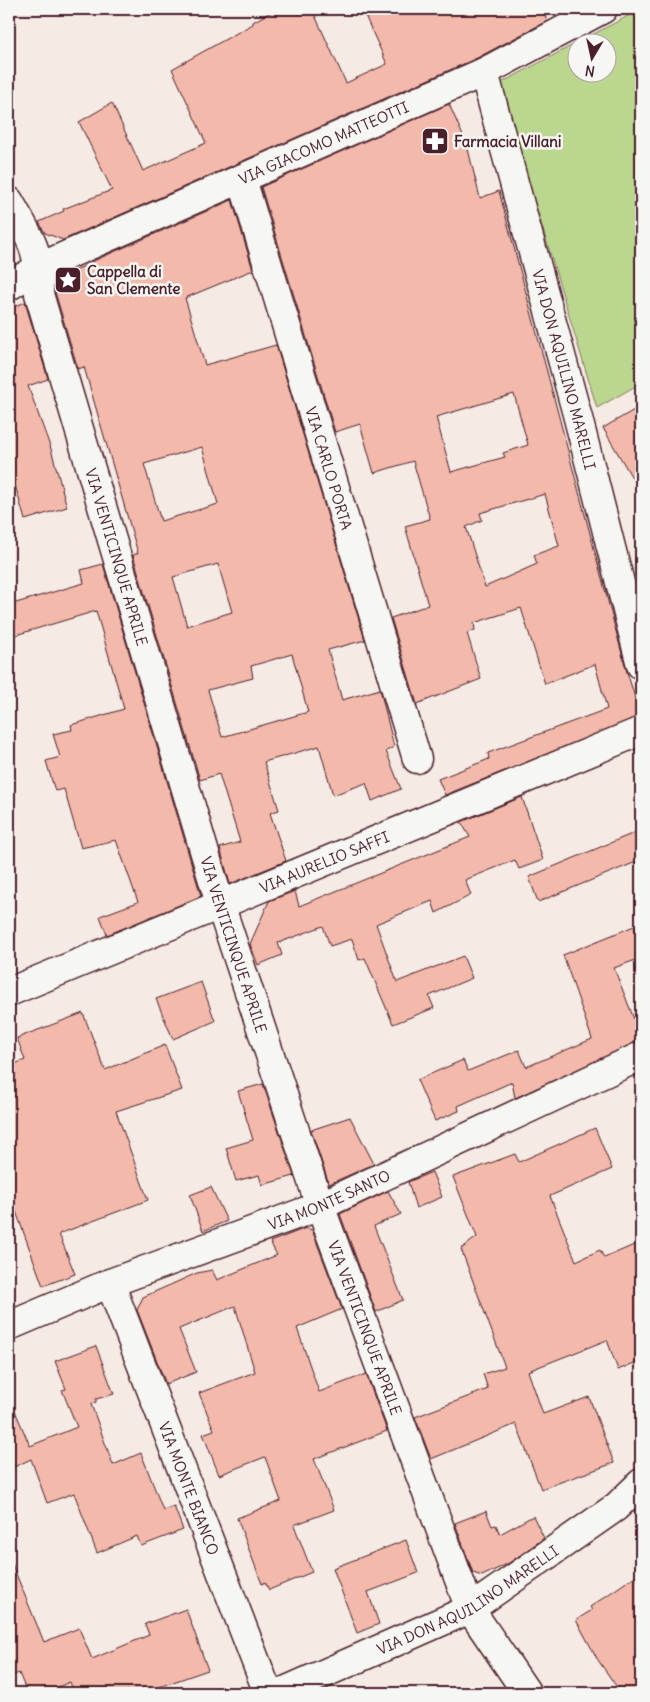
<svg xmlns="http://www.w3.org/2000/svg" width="650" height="1702" font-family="Delius,sans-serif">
<rect width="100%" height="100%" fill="#f5eae4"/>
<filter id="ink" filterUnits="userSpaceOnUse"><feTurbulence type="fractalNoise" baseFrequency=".02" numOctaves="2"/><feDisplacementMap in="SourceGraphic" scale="10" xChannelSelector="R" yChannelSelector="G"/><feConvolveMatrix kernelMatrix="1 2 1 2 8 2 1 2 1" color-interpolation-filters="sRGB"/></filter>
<g filter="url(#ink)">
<path fill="#bbd68e" stroke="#827a5c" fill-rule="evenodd" d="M 641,9 L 641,383 L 597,408 L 499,84 ZM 578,42 L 608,42 L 608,72 L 578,72 Z"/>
<g fill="#f3b9ab" stroke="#4a1f2b" fill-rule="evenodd">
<path d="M 276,9 L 312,9 L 346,83 L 387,64 L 362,9 L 543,9 L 547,21 L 477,58 L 63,240 L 45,233 L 39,222 L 64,211 L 63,209 L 112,190 L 79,122 L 112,103 L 143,171 L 206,143 L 172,69 L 253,24 L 253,22 Z"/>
<path d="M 449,104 L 467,145 L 480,198 L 499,191 L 626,669 L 641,716 L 445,795 L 438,779 L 489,759 L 488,753 L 607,709 L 595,664 L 545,684 L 521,608 L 474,623 L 475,630 L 467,633 L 481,679 L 417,704 L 391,618 L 428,605 L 405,526 L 430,519 L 413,461 L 374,473 L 360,424 L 335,432 L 261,187 ZM 514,394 L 528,445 L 503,453 L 505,457 L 451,472 L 436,417 ZM 545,494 L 559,546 L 534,555 L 537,564 L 485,587 L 466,527 L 482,520 L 480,513 Z"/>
<path d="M 232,200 L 253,270 L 185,298 L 205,365 L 276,345 L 365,640 L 328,650 L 342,700 L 380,689 L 394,747 L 386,751 L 401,789 L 372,801 L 366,783 L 333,795 L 319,746 L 264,762 L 279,810 L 270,813 L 286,861 L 230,884 L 220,848 L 240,842 L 219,774 L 200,780 L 133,555 L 138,553 L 84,367 L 78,369 L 55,292 L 55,284 L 59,282 L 58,279 L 100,258 ZM 202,447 L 218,504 L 161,521 L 144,464 ZM 218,564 L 232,612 L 187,626 L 173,577 ZM 292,654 L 308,712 L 222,737 L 208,690 L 253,678 L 251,666 Z"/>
<path d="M 25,302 L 48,379 L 28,386 L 51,449 L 67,507 L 25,520 L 9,464 L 9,309 Z"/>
<path d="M 641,406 L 641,493 L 603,428 Z"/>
<path d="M 103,564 L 201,896 L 107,935 L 100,916 L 138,902 L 116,840 L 81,848 L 64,789 L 55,791 L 46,761 L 60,757 L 53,734 L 72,730 L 71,725 L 124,709 L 96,611 L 9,637 L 9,605 L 84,583 L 81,570 Z"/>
<path d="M 522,797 L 543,860 L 519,869 L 515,860 L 465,880 L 471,895 L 436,913 L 432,901 L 376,924 L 397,982 L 463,956 L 472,978 L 429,996 L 434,1008 L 393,1024 L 365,958 L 359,960 L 352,939 L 330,946 L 323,926 L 278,943 L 282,955 L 258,965 L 250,944 L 269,901 L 295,891 L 299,906 L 470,837 L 461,822 Z"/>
<path d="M 641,830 L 641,860 L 538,902 L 529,877 Z"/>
<path d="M 634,926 L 641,942 L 641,958 L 614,968 L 634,1019 L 641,1016 L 641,1041 L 515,1098 L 512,1082 L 458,1106 L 459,1111 L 435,1121 L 417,1080 L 463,1060 L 468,1071 L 519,1050 L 526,1067 L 592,1039 L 563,955 Z"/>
<path d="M 201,982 L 215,1021 L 173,1039 L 156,999 Z"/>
<path d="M 83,1013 L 105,1070 L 165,1045 L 182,1090 L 116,1111 L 148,1200 L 59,1234 L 75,1274 L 43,1286 L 9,1192 L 9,1066 L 25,1060 L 17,1038 Z"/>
<path d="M 263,1084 L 294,1176 L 262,1185 L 259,1175 L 236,1181 L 226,1148 L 253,1140 L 238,1091 Z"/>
<path d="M 350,1117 L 374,1164 L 329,1184 L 311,1130 Z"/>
<path d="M 595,1128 L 612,1169 L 550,1196 L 576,1261 L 600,1250 L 604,1258 L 641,1242 L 641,1360 L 618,1370 L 607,1340 L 528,1371 L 543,1414 L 589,1397 L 614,1463 L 541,1489 L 516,1424 L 431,1459 L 415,1417 L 488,1389 L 483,1374 L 505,1367 L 461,1249 L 477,1237 L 453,1177 L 515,1154 L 519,1162 Z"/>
<path d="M 432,1172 L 442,1197 L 416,1208 L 408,1182 Z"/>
<path d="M 211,1187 L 227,1221 L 203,1231 L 190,1195 Z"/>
<path d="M 388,1191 L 401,1214 L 374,1226 L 403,1300 L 376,1312 L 340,1214 Z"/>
<path d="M 306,1228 L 312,1230 L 342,1309 L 297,1328 L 319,1392 L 366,1374 L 387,1431 L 314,1459 L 334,1510 L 294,1525 L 312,1572 L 269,1590 L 265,1582 L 262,1584 L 237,1518 L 281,1501 L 265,1457 L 219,1475 L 203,1434 L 214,1430 L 199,1393 L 255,1372 L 235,1306 L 179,1329 L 196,1372 L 166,1384 L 137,1310 L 143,1297 L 197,1273 L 212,1270 L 217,1280 L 277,1255 L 270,1242 Z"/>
<path d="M 96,1346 L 114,1394 L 96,1399 L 96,1402 L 91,1404 L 113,1465 L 141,1453 L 163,1510 L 174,1506 L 183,1530 L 141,1546 L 137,1536 L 97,1553 L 74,1493 L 47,1503 L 31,1459 L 14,1467 L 9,1454 L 9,1397 L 30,1446 L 77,1427 L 62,1390 L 66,1389 L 55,1361 Z"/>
<path d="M 486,1511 L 492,1526 L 496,1525 L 500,1534 L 533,1516 L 544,1538 L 509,1563 L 482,1576 L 473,1573 L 455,1523 Z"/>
<path d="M 406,1540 L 418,1573 L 368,1592 L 379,1624 L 357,1633 L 333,1568 Z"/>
<path d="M 9,1557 L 44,1642 L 79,1628 L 92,1659 L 149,1635 L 145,1624 L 186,1609 L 208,1670 L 141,1693 L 74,1693 L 70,1682 L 43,1693 L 27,1693 L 19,1673 L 9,1677 Z"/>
<path d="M 641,1572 L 641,1693 L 621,1693 L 598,1660 L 576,1620 L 592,1610 L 590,1607 Z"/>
</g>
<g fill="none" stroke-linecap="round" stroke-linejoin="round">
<g stroke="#4a1f2b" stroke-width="31">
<g id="minor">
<path id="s1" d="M 484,72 L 578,418 L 641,665"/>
<path id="s2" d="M 242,179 L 417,759"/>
<path id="s3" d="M 9,201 C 30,238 41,251 39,294 L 220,904 L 320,1206 L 470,1609 L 527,1693"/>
<path id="s4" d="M 9,286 L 40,267 L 484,72 L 603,9"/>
<path id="s5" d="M 9,992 L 641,731"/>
<path id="s6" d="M 110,1283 L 268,1693"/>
<path id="s7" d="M 9,1326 L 110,1283 L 320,1206 L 641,1056"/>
<path id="s8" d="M 280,1693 L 470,1609 L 616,1507 L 641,1483"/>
</g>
</g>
<use href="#minor" stroke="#f6f6f2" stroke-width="28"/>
</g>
</g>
<defs>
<g id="pharmacy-square" transform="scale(1.4375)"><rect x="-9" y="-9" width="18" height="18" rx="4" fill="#4a1f2b" stroke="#f6f6f2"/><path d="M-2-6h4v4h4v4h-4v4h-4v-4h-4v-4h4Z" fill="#fff"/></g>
<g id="sight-square" transform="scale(1.4375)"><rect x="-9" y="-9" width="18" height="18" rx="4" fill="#4a1f2b" stroke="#f6f6f2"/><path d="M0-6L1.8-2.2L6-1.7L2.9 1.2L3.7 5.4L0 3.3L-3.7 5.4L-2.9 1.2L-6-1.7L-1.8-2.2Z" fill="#fff"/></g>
</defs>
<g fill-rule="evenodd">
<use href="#pharmacy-square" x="435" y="141"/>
<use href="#sight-square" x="68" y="280"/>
</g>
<g text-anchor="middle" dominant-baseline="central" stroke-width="5" stroke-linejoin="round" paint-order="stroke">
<g font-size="15" font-weight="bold" fill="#4a1f2b" stroke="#f6f6f2" text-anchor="start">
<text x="454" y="141">Farmacia Villani</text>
<text x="87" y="271">Cappella di<tspan x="87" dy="17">San Clemente</tspan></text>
</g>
<g font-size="15" fill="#4a1f2b" stroke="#f6f6f2">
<text stroke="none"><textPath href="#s4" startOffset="346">VIA GIACOMO MATTEOTTI</textPath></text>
<text stroke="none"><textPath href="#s1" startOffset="308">VIA DON AQUILINO MARELLI</textPath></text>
<text stroke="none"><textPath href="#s2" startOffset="302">VIA CARLO PORTA</textPath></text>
<text stroke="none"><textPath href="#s3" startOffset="374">VIA VENTICINQUE APRILE</textPath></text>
<text stroke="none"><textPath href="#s5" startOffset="341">VIA AURELIO SAFFI</textPath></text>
<text stroke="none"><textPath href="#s3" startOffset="779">VIA VENTICINQUE APRILE</textPath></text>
<text stroke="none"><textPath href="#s7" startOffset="344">VIA MONTE SANTO</textPath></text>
<text stroke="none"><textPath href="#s3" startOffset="1184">VIA VENTICINQUE APRILE</textPath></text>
<text stroke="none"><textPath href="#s6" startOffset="220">VIA MONTE BIANCO</textPath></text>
<text stroke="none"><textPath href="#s8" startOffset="210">VIA DON AQUILINO MARELLI</textPath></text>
</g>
</g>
<rect width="650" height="1702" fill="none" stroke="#f6f6f2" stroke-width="30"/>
<rect x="15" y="15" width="620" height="1672" fill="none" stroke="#4a1f2b" stroke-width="2" filter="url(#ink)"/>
<g transform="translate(592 58) rotate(189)"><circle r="24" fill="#f6f6f2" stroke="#b1a0a2"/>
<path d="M0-4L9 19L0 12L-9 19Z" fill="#4a1f2b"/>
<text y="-8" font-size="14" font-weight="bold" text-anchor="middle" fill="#4a1f2b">N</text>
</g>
</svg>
